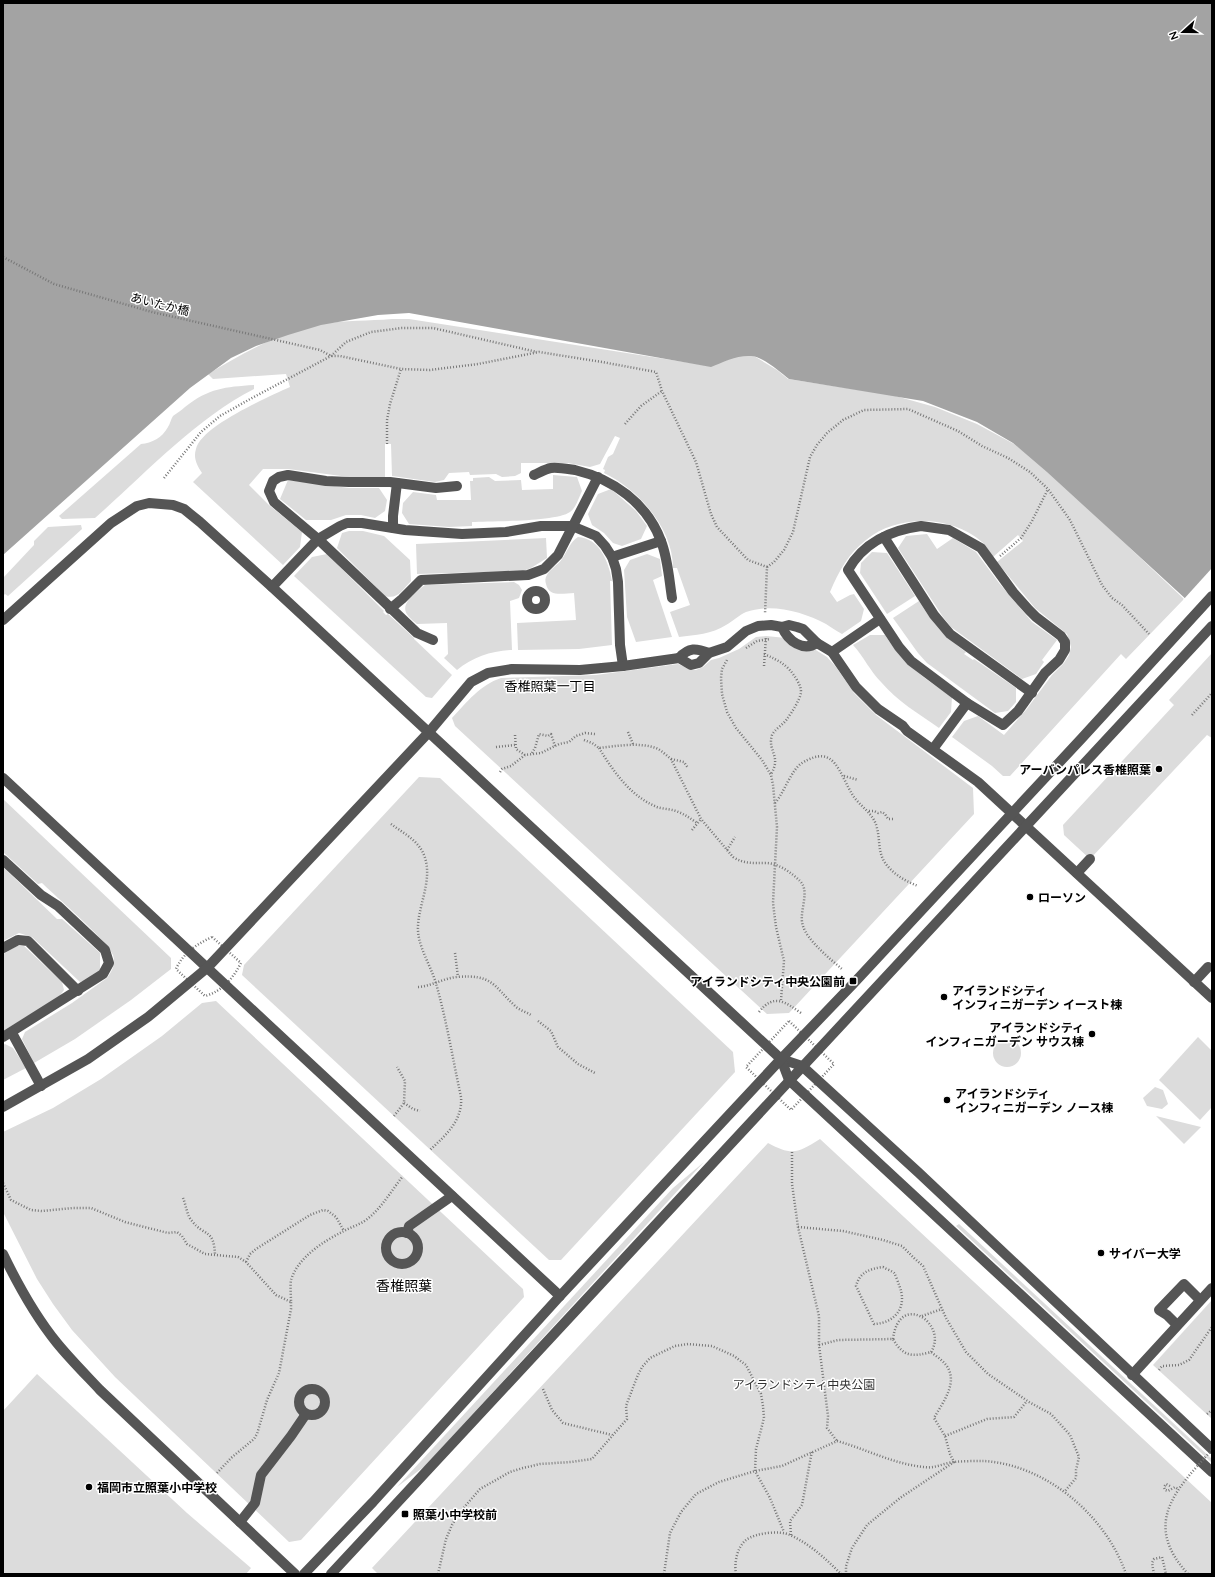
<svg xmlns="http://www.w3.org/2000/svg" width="1215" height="1577" font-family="Quicksand,'Noto Sans JP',sans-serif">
<rect width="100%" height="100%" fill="#fff"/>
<g fill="#dcdcdc">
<path d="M 392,319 L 409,319 L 710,366 L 728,358 L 749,353 L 777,370 L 788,379 L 892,395 L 935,407 L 977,424 L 1014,444 L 1044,467 L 1184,599 L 1126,659 L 1121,654 L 1010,776 L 1003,776 L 992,766 L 952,737 L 964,721 L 978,716 L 1004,735 L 1026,710 L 1052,675 L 1064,663 L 1069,655 L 1071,647 L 1067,634 L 1035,608 L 997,562 L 1023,541 L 1018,535 L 993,557 C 989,552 987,546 982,542 C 951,515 898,514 866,540 C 848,554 839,571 830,592 L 837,602 L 850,595 L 854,594 L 864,609 L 861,621 L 842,634 C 836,631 831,627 826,624 C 803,612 772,603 746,612 C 739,615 733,621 726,625 C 712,634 695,635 679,637 L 670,612 L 690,605 L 677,568 L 673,568 C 673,528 638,489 604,473 L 605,470 L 603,469 L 608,457 L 613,454 L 620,438 L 615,436 L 600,464 L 590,467 L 568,463 L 521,463 L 521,473 L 515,476 L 502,477 L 496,474 L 470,475 L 469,472 L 449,473 L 444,480 L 435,482 L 392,476 L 391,444 L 385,443 L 385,477 L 349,477 L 288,469 L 263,469 L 249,485 L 269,505 L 302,532 L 300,547 L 283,565 L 193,482 L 202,473 C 197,465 193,458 196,449 C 201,426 268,397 290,387 L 286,374 L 213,379 L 208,374 C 244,353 281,331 322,324 C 345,320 369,321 392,319 Z"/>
<path d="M 254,385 L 254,389 C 195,419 144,475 95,518 L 62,519 L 59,516 L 141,444 C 152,443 162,438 168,427 C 170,424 171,419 173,416 C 177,413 182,410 185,407 C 209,388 225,387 254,385 Z"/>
<path d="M 553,475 L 577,477 L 582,491 C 579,497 576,508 570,512 C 556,522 491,521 472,522 L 472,526 L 449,527 L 409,524 L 402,513 L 403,503 L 413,492 L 436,495 L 437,500 L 471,500 L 470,481 L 473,481 L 473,478 L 489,477 L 495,481 L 521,480 L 522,490 L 553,489 Z"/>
<path d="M 288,480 L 349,488 L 379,488 L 387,500 L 385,511 L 375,518 L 361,515 L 346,515 L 331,520 L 306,520 L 280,499 Z"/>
<path d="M 611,489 L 636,511 L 647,526 L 641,539 L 622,546 L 613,543 L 604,533 L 592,525 L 588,514 L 598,494 Z"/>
<path d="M 81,525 L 82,529 L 8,596 L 5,594 L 3,596 L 3,578 L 34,545 L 34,541 L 48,527 Z"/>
<path d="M 349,531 L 363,531 L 384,536 L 410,560 L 411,581 C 403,589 398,600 385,596 L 337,548 L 342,533 Z"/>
<path d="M 927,534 L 937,549 L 953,538 L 976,552 L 999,583 L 1032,622 L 1057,640 L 1042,660 L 1044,662 L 1036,674 L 1022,679 L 951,627 L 943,617 L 898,548 L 906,536 Z"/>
<path d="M 578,537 C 600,538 609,563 612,581 L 610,581 L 612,645 L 579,649 L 518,650 L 517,623 L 576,620 L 574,593 C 564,593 549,598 546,584 C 545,581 545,578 547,575 C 550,569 558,565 562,559 C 567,552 570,542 578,537 Z"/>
<path d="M 546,538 L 547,558 L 531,568 L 523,571 L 417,574 L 416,544 Z"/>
<path d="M 872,552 L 887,553 L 915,596 L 887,614 L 860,573 L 861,563 Z"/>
<path d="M 327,554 L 384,611 L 383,612 L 386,615 L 388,614 L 414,638 L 414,639 L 452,675 L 432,698 L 426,697 L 294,576 L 312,557 Z"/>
<path d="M 647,554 L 660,559 L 662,576 L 653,580 L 672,637 L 636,642 L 627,617 L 624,570 L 630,560 Z"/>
<path d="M 514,582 L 519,585 L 522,590 L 519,598 L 510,601 L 512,650 C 491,651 473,657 457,670 L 444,658 L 448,654 L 447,623 L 417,624 C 407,616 400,610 410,598 C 415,593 419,589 425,585 Z"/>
<path d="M 919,601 C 934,625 943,635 966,652 L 964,654 L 973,660 L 974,659 L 1016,688 L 1016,702 L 1008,711 L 995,713 L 927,663 L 918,653 L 893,618 Z"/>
<path d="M 870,635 L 885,635 C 904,665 924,678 952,697 L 951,712 L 939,728 C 919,714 897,701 881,682 C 870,671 864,657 853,645 Z"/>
<path d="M 766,636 L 786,638 C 792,650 799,651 811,647 L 827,657 L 836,667 L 854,693 L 876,715 L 973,788 L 974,814 L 789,1013 L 767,1014 L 455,726 L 452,718 C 467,702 480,685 501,678 L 596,675 L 678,664 L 692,670 L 696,670 L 703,667 L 711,660 L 719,658 L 739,649 L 756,637 Z"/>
<path d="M 1212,653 L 1212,738 L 1207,735 L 1090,859 L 1064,835 L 1063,825 L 1174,705 L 1169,700 Z"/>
<path d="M 419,777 L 440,778 L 733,1052 L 735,1072 L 561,1260 L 549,1260 L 242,975 L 244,965 Z"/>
<path d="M 3,799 L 171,958 L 171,969 L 131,1000 L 75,1039 L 34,1063 L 22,1039 L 25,1032 L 72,1003 L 107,978 C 112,971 116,964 113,955 C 109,942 55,896 42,883 L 38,884 L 3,852 Z"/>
<path d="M 3,867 L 57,919 L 62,919 L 100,953 L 100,971 L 86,980 L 80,982 L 32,937 L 19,933 L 3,941 Z"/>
<path d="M 17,946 L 24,946 L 62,982 L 64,990 L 59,997 L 3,1031 L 3,954 Z"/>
<path d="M 216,1001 L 523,1289 L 524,1297 L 301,1540 L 289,1542 L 115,1377 L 72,1330 L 53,1304 L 37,1279 L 3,1212 L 3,1132 L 53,1108 L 101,1079 L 162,1036 L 202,1003 Z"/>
<path d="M 1198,1037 L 1212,1051 L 1212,1107 L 1200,1120 L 1159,1080 Z"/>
<circle cx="1007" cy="1053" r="14"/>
<path d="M 5,1044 L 13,1048 L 26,1068 L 3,1080 L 3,1045 Z"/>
<path d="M 1155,1087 L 1163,1090 L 1168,1104 L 1162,1109 L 1147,1106 L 1143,1098 Z"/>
<path d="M 1156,1116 L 1201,1127 L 1184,1144 Z"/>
<path d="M 820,1139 L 1212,1503 L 1212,1574 L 378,1574 L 372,1568 L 768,1143 C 792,1156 798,1153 820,1139 Z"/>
<path d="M 704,1162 L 425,1466 L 397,1487 L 673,1188 Z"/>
<path d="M 959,1224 L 1212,1459 L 1212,1463 L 956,1226 Z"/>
<path d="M 1212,1300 L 1212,1419 L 1153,1365 Z"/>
<path d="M 37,1374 L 187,1513 L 251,1568 L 246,1574 L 3,1574 L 3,1411 Z"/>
</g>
<path fill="#a3a3a3" d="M 3,3 L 1212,3 L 1212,623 L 1047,472 L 1013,443 L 977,422 L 923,401 L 789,379 C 780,372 762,356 751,356 C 737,355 723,362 711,367 L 409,313 L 378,315 L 321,325 L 288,335 L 256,346 L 231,358 L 190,388 L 3,555 Z"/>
<path fill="#fff" d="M 1212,568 L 1212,625 L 1183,600 Z"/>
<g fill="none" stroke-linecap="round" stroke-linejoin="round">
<g stroke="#777" stroke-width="2.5" stroke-dasharray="1 2" stroke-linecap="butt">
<path d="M 3,257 L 54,284 L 152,312 L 320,350 L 331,356 L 340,356 L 401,369 L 430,370 L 478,364 L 539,352 L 602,362 L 656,372 L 662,391 L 696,462 L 711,514 L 717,527 L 748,560 L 767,567 L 765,614"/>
<path d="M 625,424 L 641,406 L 662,391"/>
<path d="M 387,444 L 387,420 L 390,404 L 401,369"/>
<path d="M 164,478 L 201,432 L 220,416 L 252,398 L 331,356 L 346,342 L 371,332 L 402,328 L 433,328 L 537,352"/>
<path d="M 1000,556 L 1021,538 L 1032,521 L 1048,489"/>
<path d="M 767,567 L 774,562 L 784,550 L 793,532 L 810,457 L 817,445 L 827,433 L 843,420 L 864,410 L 908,409 L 958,431 L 982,446 L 1008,458 L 1030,472 L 1048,489 L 1070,520 L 1102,585 L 1112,598 L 1122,605 L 1149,634"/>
<path d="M 746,648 L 757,641 L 770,639"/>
<path d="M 764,654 C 780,661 788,665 797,680 C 799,684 801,687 801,692 C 800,700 792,712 787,719 C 783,725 775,729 772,735 C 767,751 782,756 771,774"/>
<path d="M 727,660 L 722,669 L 721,678 L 722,694 L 727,712 L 736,728 L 762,760 L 771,775 L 773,785 L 777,827 L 773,903 L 776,927 L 784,961 L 781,1000"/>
<path d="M 764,666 L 766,637"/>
<path d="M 1192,715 L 1212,693"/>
<path d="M 628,732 L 633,744"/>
<path d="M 515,735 L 516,749 L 525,755"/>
<path d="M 584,740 L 592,743 L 599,748 C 616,746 639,742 656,748 C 661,750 666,755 671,759 L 701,819 L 733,857 C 744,864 753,863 766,863 C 778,863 792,873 800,881 C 811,892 798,912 803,926 C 807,940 830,959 842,969"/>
<path d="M 496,747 L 515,745"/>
<path d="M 599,748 C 614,772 630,796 657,807 C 663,809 670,809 676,811 C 684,814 690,818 697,823"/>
<path d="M 532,753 L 535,748 L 539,734 L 548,736 L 551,734 L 555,746"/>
<path d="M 671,759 L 684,762 L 688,768"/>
<path d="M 500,772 L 502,769 L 511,766 L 525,755 L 541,753 L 559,744 L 569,742 L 576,736 L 585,733 L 595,734"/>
<path d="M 844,776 L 858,780"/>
<path d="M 775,803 C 784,793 791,770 802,763 C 836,742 839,775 854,797 C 862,808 874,814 877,828 C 880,839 878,851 884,861 C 891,873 905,881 918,886"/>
<path d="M 869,811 L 874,811 L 878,813 L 882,812 L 885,814 L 888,819 L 893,819"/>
<path d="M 391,824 C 403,833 418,840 424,855 C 435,883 413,912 419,938 C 422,953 433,971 437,987 C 447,1023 453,1060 461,1097 C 463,1120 446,1135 430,1150"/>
<path d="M 692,830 L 701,819"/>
<path d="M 727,850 L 735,837"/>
<path d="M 212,937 L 241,963 C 233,978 223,991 205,996 L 176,969 C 183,953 197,944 212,937 Z"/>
<path d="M 455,953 L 458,977"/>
<path d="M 418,987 C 432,986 444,978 457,977 C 492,974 493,985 515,1006 C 519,1010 526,1012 531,1015"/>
<path d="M 759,1012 C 774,993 785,1002 801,1013"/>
<path d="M 538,1021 L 551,1031 L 558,1047 L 578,1064 L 595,1073"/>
<path d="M 789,1021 L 834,1064 L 791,1110 L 746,1067 Z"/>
<path d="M 404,1103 L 413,1109 L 420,1111"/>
<path d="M 394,1116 L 404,1103 L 405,1081 L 397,1067"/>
<path d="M 792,1152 L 792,1184 L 798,1227 L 819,1316 L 819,1345 L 828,1416 L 827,1428 L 837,1441"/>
<path d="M 3,1183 L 11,1200 L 31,1210 L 42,1211 L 73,1208 L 91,1208 L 125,1222 L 168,1233 L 177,1232 L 182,1236 L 187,1244 L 205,1254 L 238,1257 L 246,1262 L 276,1295 L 291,1302 C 291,1295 290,1286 291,1280 C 298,1257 324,1241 344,1231 C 351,1227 359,1225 366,1220 C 382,1208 391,1191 403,1176"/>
<path d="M 183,1198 C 186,1205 187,1216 192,1221 C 204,1237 214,1228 215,1255"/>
<path d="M 798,1227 L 843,1231 L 883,1240 L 902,1246 L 914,1258 L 923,1266 L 946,1318 L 966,1352 L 988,1374 L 1029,1402 L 1051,1414 L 1070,1435 L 1079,1457 L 1076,1470 L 1076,1478 L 1065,1491"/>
<path d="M 246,1262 L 250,1254 L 256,1249 L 310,1215 L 323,1210 L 328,1211 L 336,1217 L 344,1231"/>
<path d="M 883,1267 C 886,1269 892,1271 894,1273 C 896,1276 898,1282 899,1285 C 908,1306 896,1323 874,1324 L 856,1286 C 860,1272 869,1269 883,1267 Z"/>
<path d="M 922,1316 L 942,1309"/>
<path d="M 893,1339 C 899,1290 949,1324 931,1352"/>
<path d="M 819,1345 L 838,1340 L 893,1339 C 903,1357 913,1357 931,1352 C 936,1356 942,1360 946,1365 C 959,1382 943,1402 934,1418 L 945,1436 L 950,1454 L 954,1462 L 900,1498 L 867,1525 L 852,1548 L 846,1566 L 846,1574"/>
<path d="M 1159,1370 L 1162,1366 L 1179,1365 L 1189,1360 L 1212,1327"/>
<path d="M 543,1389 L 552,1410 L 563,1423 L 612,1435"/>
<path d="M 1207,1414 L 1212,1410"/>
<path d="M 945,1436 L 987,1419 L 1014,1417 L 1027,1401"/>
<path d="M 217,1473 L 231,1458 L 254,1439 L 257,1434 L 267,1400 L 279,1373 L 291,1309 L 291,1302"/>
<path d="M 1170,1486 L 1166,1484 L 1164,1487 L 1165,1490 L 1168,1491 L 1175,1487 L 1178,1489"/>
<path d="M 791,1535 L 790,1521 L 802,1505 L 812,1451"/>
<path d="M 438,1574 L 446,1539 L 452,1525 L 460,1512 L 480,1489 L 510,1472 L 523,1468 L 540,1464 L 571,1462 L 592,1459 L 627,1419 L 626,1406 L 637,1377 L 642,1367 L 650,1358 L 675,1346 L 688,1344 L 712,1346 L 734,1356 L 746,1365 L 761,1394 L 763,1406 L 764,1418 L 756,1449 L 755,1471 L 770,1498 L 784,1532"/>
<path d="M 664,1574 L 670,1533 L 681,1512 L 696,1494 L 719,1482 L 755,1471 L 782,1466 L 837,1441 C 866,1449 893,1464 924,1467 C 934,1469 944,1463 954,1462 C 963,1461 975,1461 984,1461 C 1047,1465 1106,1516 1126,1574"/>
<path d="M 736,1574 C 734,1563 737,1547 746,1540 C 755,1533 780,1530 790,1535 C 810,1544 826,1559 841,1574"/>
<path d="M 1154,1574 L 1152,1563 L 1154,1559 L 1162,1557 L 1166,1574"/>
</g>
<g stroke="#555" stroke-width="10">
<path d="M 534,475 C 539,473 545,469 551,468 C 557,467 568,469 575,470 C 613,479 647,503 661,541 C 668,559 669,579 672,598"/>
<path d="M 921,526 L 949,530 L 981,548 L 1013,592 L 1029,610 L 1036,617 L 1061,636 L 1065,642 L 1065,650 L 1059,660 L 1045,673 L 1018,711 L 1003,725 L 967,703 L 911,661 L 899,647 L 848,570 C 863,543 891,530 921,526 Z"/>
<path d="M 393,528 L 393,516 L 397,483"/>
<path d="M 884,537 L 934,615 L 950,634 L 1032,693"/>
<path d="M 612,557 L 661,541"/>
<path d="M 272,587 L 318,539 L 340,526 L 347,523 L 362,523 L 405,530 L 462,534 L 506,532 L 541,526 L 572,526 L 596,536 L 605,546 L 612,557 L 616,569 L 618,582 L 620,645 L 623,666"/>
<circle cx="536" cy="600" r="9"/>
<path d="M 390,609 L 402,599 L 421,580 L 528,575 L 544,569 L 558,555 L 598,477"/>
<path d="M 3,620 L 111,523 L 137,506 L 149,503 L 173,505 L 184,509 L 200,522 L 272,587 L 781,1059 L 802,1066 L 919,1173 L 1212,1449"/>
<path d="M 782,627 C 788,641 803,652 817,643"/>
<path d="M 433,640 L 417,633 L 318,539 L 274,502 L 269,491 L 273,481 L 279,477 L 288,475 L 326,481 L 349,482 L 390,482 L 436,488 L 457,486"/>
<path d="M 832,652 L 880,619"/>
<path d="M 679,658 C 689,647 696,648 709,653"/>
<path d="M 933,749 L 967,703"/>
<path d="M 3,778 L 560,1296"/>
<path d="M 3,860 L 41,895 L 58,906 L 105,950 L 109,963 L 103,974 L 3,1037"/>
<path d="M 1077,873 L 1090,859"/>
<path d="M 3,948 L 18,940 L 28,941 L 78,991"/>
<path d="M 1194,982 L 1208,967"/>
<path d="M 12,1033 L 41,1086"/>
<path d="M 781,1059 L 789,1080 L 1212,1472"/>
<path d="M 3,1107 L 88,1059 L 148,1017 L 207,968 L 429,732 L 471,682 L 488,673 L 512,669 L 580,670 L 623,666 L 679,658 L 691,665 L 699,663 L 709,653 L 727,647 L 746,631 L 758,626 L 771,625 L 782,627 L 789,625 L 797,627 L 803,629 L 817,643 L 832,652 L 856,687 L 878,709 L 903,726 L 907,731 L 978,782 L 1212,998"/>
<circle cx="402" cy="1248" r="16"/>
<path d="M 407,1233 L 409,1226 L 452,1196"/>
<path d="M 3,1254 C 18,1285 35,1316 57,1343 C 70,1359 86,1375 100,1390 L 295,1574"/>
<path d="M 1177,1325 L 1167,1315 L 1159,1310 L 1184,1284 L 1200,1300"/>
<path d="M 1132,1375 L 1212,1288"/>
<circle cx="312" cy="1402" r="13"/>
<path d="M 240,1522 L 255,1503 L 261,1475 L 291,1436 L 306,1414"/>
<path d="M 304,1574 L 373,1502 L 560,1296 L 781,1059 L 853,984 L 1082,738 L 1212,596"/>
<path d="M 331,1574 L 1212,626"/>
</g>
<path stroke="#777" stroke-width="2.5" stroke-dasharray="1 2" stroke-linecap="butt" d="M 1188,1574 C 1142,1524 1175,1490 1212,1450"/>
</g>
<g fill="#000" stroke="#fff" stroke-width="1.5">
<circle cx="1159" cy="769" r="4"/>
<circle cx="1030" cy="897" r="4"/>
<rect x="849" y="977" width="8" height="8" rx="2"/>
<circle cx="944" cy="997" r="4"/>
<circle cx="1092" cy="1034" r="4"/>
<circle cx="947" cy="1100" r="4"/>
<circle cx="1101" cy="1253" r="4"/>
<circle cx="89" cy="1487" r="4"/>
<rect x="401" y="1510" width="8" height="8" rx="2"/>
</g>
<g text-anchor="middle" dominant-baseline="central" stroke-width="3" stroke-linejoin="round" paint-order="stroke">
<g font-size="12" fill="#000" stroke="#fff">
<text transform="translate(160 304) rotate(14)">あいたか橋</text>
</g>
<g font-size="12" font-weight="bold" fill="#000" stroke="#fff" text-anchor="start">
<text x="1151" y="769" text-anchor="end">アーバンパレス香椎照葉</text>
<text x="1038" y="897">ローソン</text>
<text x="845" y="981" text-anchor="end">アイランドシティ中央公園前</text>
<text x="952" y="990">アイランドシティ<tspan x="952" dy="14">インフィニガーデン イースト棟</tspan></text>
<text x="1084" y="1027" text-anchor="end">アイランドシティ<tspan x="1084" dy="14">インフィニガーデン サウス棟</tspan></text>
<text x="955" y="1093">アイランドシティ<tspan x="955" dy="14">インフィニガーデン ノース棟</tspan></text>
<text x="1109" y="1253">サイバー大学</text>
<text x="97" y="1487">福岡市立照葉小中学校</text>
<text x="413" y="1514">照葉小中学校前</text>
</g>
<g font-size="12" fill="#333" stroke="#fff">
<text x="804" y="1384">アイランドシティ中央公園</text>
</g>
<g font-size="13" fill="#000" stroke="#fff">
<text x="550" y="686">香椎照葉一丁目</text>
</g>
<g font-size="14" fill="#000" stroke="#fff">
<text x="404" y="1286">香椎照葉</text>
</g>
</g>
<rect width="1215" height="1577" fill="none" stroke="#000000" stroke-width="8"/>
<g transform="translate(1183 32) rotate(249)" stroke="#ffffff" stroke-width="3" paint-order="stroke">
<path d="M0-3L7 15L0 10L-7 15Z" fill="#000000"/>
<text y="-6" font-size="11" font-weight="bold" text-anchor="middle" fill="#000000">N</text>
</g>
</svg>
